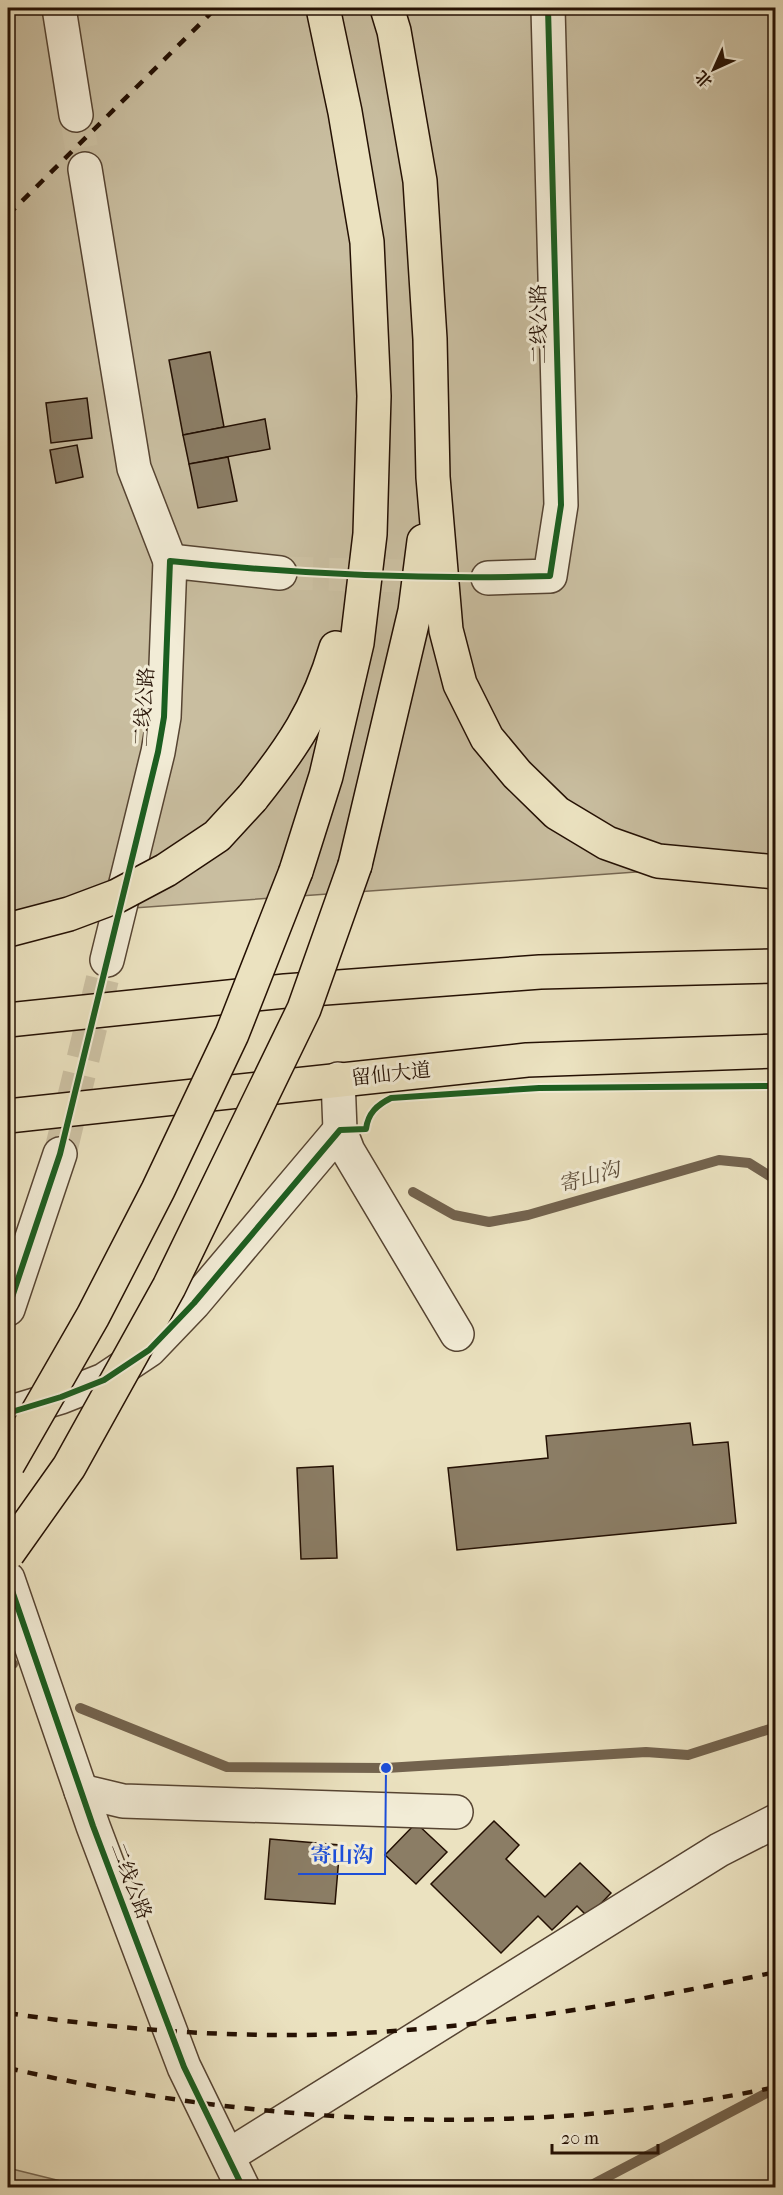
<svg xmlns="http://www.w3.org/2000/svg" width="783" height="2195" font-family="'IM FELL French Canon','Noto Serif SC',serif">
<rect width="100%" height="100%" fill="#ebe2c0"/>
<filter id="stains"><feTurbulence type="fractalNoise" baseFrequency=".00333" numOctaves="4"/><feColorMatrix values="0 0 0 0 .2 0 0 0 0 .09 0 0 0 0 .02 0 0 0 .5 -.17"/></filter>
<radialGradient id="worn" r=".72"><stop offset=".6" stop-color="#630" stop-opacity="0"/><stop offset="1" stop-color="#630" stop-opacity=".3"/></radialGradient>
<g fill="#c9bea0" stroke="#766752" stroke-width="1.5">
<path d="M 8,8 L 775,8 L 775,862 L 8,917 Z"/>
<path d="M 8,2168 L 85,2187 L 8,2187 Z"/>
</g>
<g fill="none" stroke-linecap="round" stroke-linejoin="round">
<g stroke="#73634e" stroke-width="10">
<path d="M 413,1192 L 454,1215 L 489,1222 L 528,1215 L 719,1160 L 749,1163 L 776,1180"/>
<path d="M 8,1659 L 13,1664"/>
<path d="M 80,1708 L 227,1767 L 386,1768 L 646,1752 L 688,1755 L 776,1727"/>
<path d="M 586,2188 L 776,2088"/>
</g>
</g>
<g fill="#8b7d65" stroke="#241003" stroke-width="1.5">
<path d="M 210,352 L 224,427 L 183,435 L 169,360 Z"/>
<path d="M 87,398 L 92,438 L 51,443 L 46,403 Z"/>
<path d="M 265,419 L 270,449 L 189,464 L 183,435 Z"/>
<path d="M 77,445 L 83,477 L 56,483 L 50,450 Z"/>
<path d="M 228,457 L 237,501 L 198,508 L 189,464 Z"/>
<path d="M 690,1423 L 693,1445 L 728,1442 L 736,1523 L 457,1550 L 448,1468 L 548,1458 L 546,1436 Z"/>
<path d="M 333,1466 L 337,1558 L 301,1559 L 297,1468 Z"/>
<path d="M 494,1821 L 519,1845 L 506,1859 L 545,1897 L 580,1863 L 611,1893 L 588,1917 L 577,1906 L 552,1930 L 538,1916 L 501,1953 L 431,1884 Z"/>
<path d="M 416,1823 L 447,1852 L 416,1884 L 385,1855 Z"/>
<path d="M 270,1839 L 340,1845 L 335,1904 L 265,1899 Z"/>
</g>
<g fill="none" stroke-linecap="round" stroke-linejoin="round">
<g stroke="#cdc2a4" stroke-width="33" stroke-dasharray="33 16" stroke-linecap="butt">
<path d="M 76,115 L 85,169"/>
<path d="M 280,573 L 488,578"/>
<path d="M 60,1154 L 107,960"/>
</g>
<g stroke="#564432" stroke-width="36">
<g id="minor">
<path d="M 59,8 L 76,115"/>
<path d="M 85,169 L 134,468 L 170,561"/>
<path d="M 488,578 L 550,576 L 561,505 L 548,8"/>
<path d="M 107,960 L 158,752 L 164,717 L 170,561 L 280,573"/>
<path d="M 338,1079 L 340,1130 L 348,1151 L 457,1334"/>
<path d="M 8,1309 L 60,1154"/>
<path d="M 8,1413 L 61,1397 L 104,1380 L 149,1350 L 194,1303 L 340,1130"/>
<path d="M 8,1579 L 93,1826 L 184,2067 L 243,2188"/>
<path d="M 81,1791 L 123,1801 L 456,1812"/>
<path d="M 228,2156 L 719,1850 L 776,1821"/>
</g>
</g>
<g stroke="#241003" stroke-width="36">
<g id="major">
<path d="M 8,1020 L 285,991 L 540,972 L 776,966"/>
<path d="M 8,1116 L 527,1060 L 776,1051"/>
</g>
</g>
<g stroke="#241003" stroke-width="36">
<g id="highway">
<path d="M 387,8 L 394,31 L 420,181 L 430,339 L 433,477 L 446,630 L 460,684 L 487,738 L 517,774 L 557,813 L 607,843 L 658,861 L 776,872"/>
<path d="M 252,798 C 292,748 318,710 336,648"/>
<path d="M 355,865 L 415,611 L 424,541"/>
<path d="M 296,871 L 326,776 L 357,643 L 370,534 L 374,396 L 367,242 L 345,112 L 323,8"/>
</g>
</g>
<use href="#minor" stroke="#f2ecd6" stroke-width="33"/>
<use href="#major" stroke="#ebe2c0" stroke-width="33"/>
<use href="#highway" stroke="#ebe2c0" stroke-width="33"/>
<g stroke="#241003" stroke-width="4.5" stroke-dasharray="10 10" stroke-linecap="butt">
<path d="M 8,215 L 216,8"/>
<path d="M 8,2013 C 94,2026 181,2034 269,2035 C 437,2037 612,2007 776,1972"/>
<path d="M 8,2068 C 257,2125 523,2140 776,2087"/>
</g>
<g stroke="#241003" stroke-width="36" stroke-linecap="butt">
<g id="highway-bridge">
<path d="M 8,930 L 69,914 L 117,896 L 166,870 L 217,836 L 252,798"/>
<path d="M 8,1464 L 93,1316 L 158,1190 L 232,1034 L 296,871"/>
<path d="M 8,1553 L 69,1467 L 169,1287 L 304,1009 L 355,865"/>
</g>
</g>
<use href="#highway-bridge" stroke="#ebe2c0" stroke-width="33"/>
<g stroke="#f2ecd6" stroke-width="10">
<g id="cycleway">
<path d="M 8,1309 L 60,1154 L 158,752 L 164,717 L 170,561 C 296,574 423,580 550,576 L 561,505 L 548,8"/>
<path d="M 8,1413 L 61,1397 L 104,1380 L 149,1350 L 194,1303 L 340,1130 L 366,1129 C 368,1113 377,1105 391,1098 L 539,1088 L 776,1086"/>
<path d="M 8,1579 L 93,1826 L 184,2067 L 243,2188"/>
</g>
</g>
<use href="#cycleway" stroke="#1b5e20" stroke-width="6"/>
</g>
<g text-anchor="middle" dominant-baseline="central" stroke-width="6" stroke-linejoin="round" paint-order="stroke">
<g font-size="20" fill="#241003" stroke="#f2ecd6">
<text transform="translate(539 324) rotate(-91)">二线公路</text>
<text transform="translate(144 707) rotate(-86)">二线公路</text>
<text transform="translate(391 1074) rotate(-6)">留仙大道</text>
<text transform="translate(131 1881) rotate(69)">二线公路</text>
</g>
<g font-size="21" font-style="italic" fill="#5f4f3b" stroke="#f2ecd6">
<text transform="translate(589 1177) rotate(-16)">寄山沟</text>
</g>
</g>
<path fill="none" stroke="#1d4ed8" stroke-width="2" d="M386 1768L385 1874H298"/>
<circle fill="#1d4ed8" stroke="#f2ecd6" stroke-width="2" cx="386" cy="1768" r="6"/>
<g font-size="21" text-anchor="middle" font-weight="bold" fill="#1d4ed8" stroke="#f2ecd6" stroke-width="6" stroke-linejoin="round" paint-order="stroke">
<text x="342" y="1862">寄山沟</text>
</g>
<rect width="783" height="2195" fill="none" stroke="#ebe2c0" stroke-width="30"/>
<rect x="9" y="9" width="765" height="2177" fill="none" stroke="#241003" stroke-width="3"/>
<rect x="15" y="15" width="753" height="2165" fill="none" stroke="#241003" stroke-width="1.5"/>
<g transform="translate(714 69) rotate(225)" stroke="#f2ecd6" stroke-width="4.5" paint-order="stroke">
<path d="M0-4.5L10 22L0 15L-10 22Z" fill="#241003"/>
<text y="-9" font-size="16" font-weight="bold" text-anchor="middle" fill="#241003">北</text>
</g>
<path d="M552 2144v9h106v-9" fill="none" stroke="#241003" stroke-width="3"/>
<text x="561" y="2144" font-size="18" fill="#241003" stroke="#f2ecd6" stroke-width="4.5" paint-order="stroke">20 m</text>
<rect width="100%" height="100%" filter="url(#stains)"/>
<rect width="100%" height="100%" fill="url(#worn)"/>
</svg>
